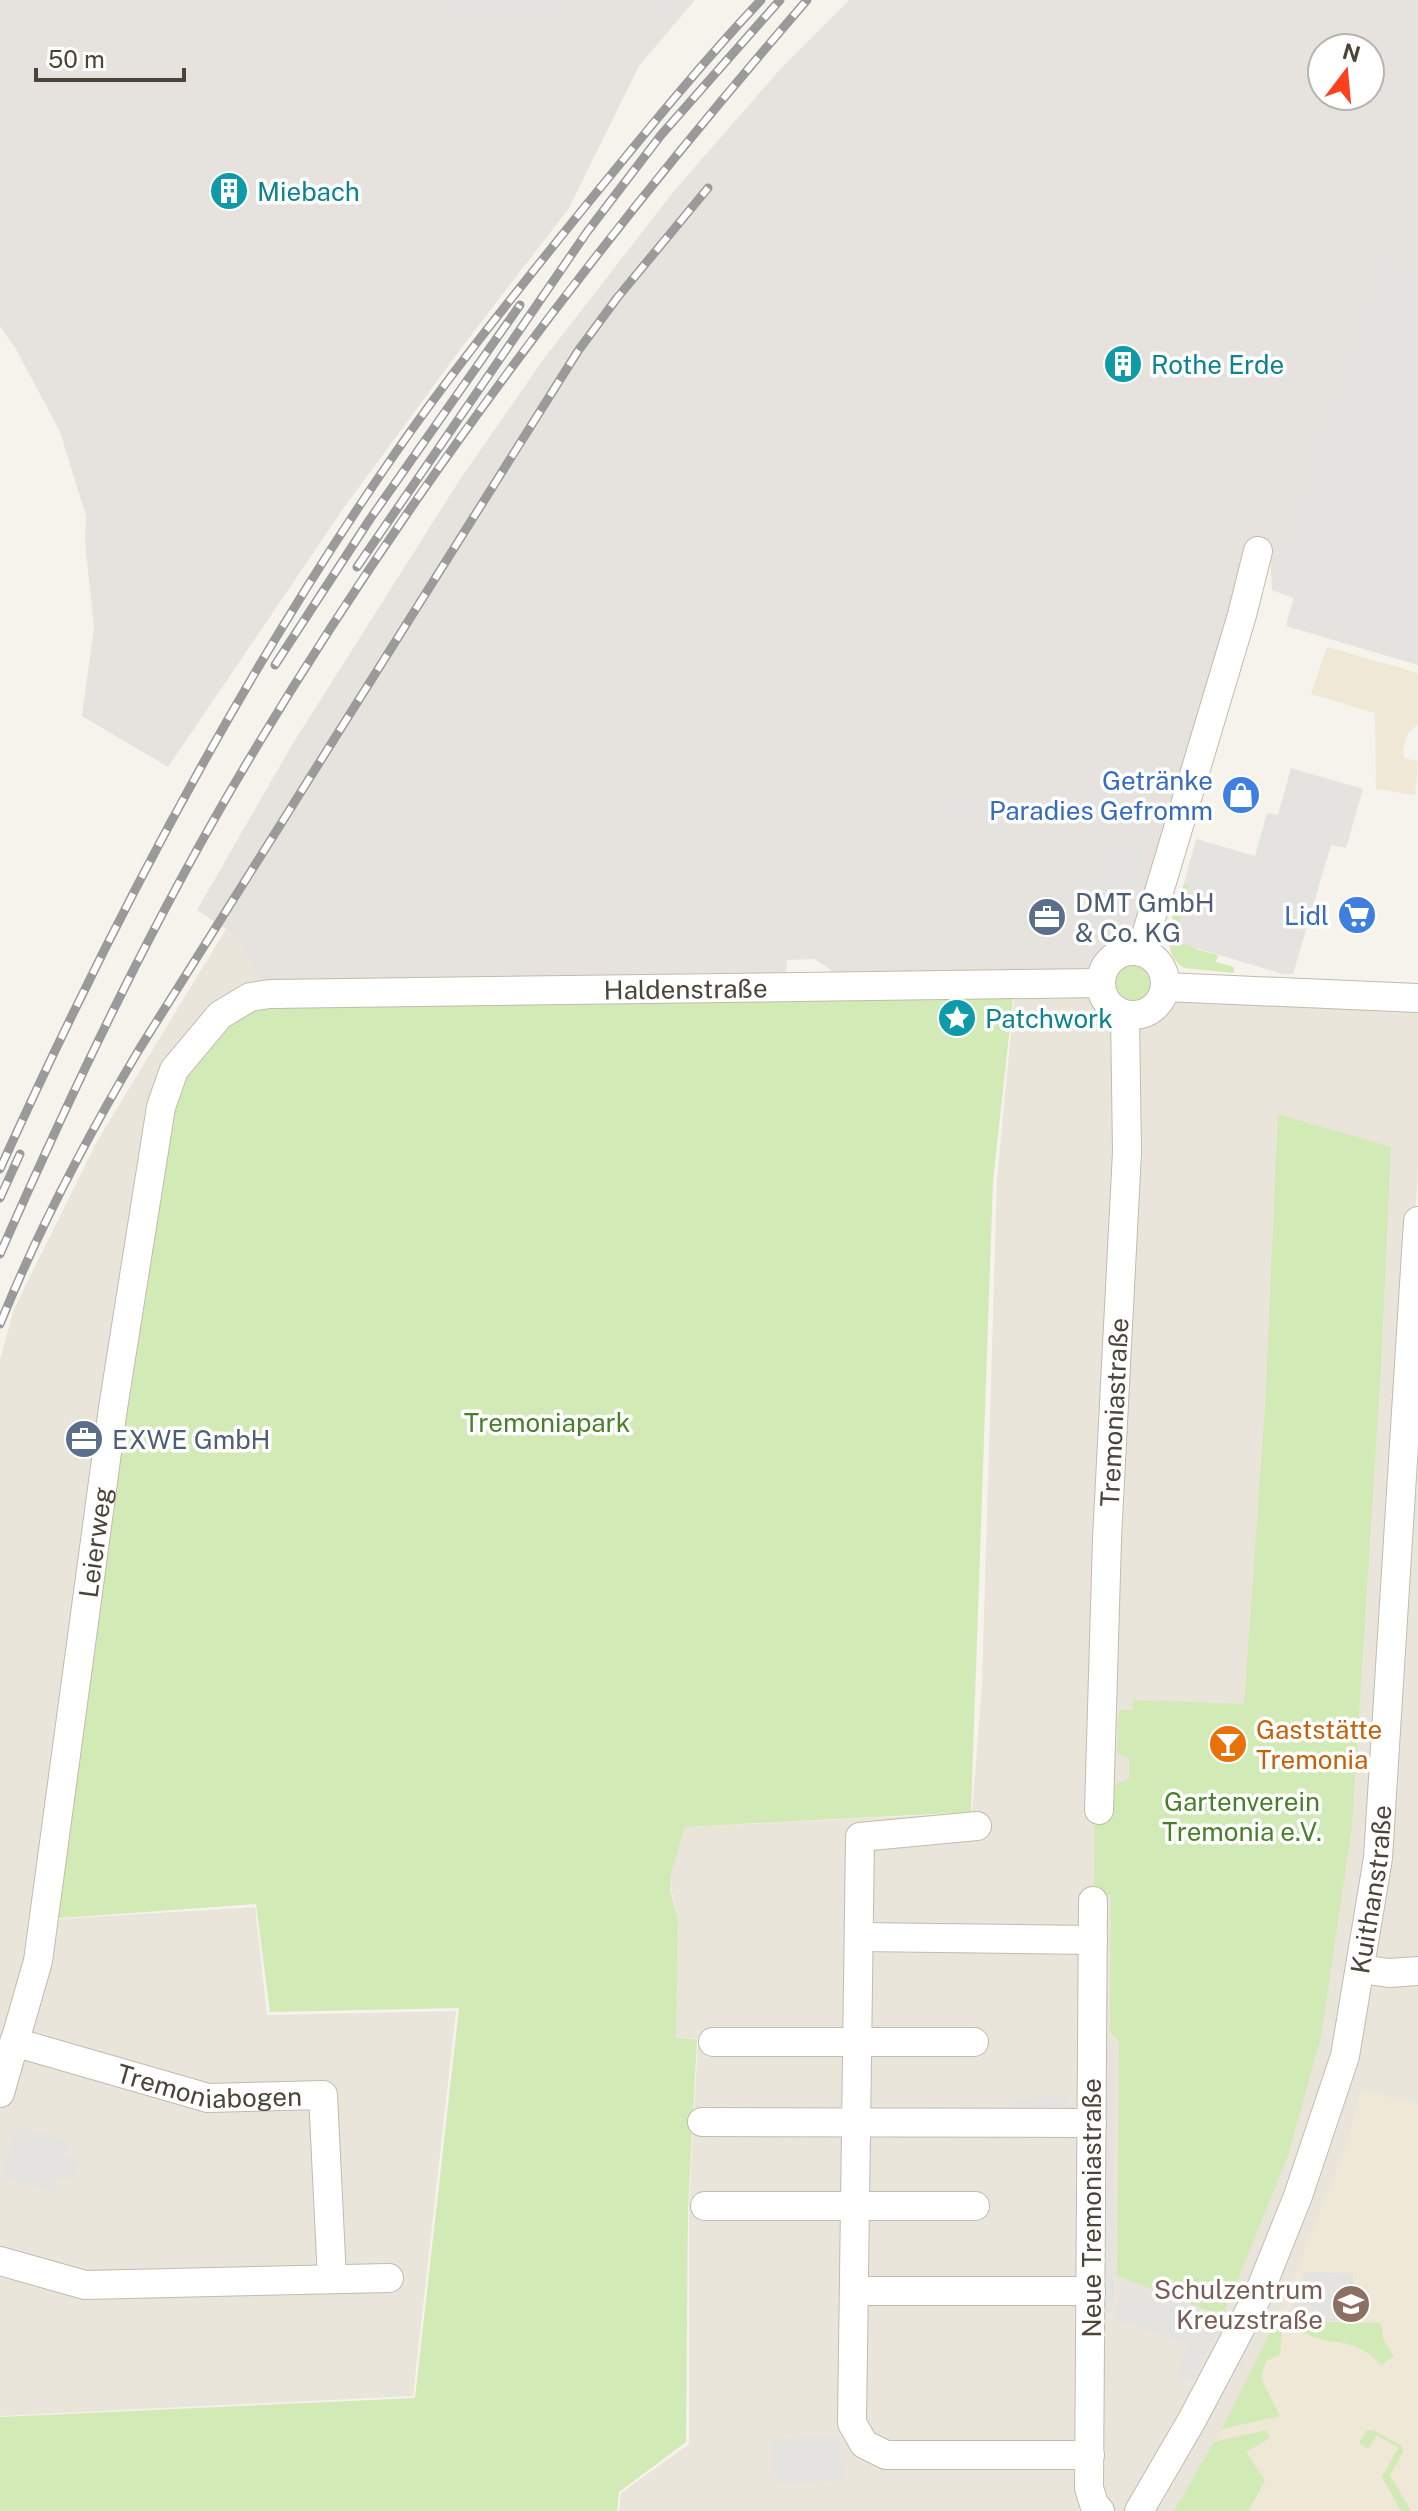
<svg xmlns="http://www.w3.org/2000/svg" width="1418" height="2511" font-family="'Public Sans',sans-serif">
<rect width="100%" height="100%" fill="#f6f3ec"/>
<g fill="#eae5da">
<path d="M 226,929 L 236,936 L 260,981 L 265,982 L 42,1920 L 255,1907 L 267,2015 L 456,2011 L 413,2396 L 0,2416 L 0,1360 L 14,1309 L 96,1143 Z"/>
<path d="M 1128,956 L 1146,959 L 1158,971 L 1161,980 L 1418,1002 L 1418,1173 L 1373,1859 L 1341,2049 L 1294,2193 L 1134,2511 L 619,2511 L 621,2493 L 689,2444 L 689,2208 L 698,2038 L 676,2038 L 678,1917 L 671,1888 L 672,1871 L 685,1827 L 972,1813 L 982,1683 L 997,1179 L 1015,990 L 1105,972 L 1119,959 Z"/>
<path d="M 1418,1312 L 1418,2511 L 1144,2511 L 1194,2426 L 1349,2055 Z"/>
</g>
<g fill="#e6e2dd" fill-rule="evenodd">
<path d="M 0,0 L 695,0 L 639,66 L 569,208 L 462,347 L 343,509 L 168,767 L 82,716 L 94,627 L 85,542 L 86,516 L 60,432 L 17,351 L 0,326 Z"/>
<path d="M 849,0 L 1418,0 L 1418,665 L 1286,626 L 1294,598 L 1272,590 L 1270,553 L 1130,947 L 1120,948 L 1110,954 L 1097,968 L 1094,979 L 993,982 L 834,972 L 814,959 L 787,960 L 786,973 L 260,981 L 236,936 L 197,910 L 292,745 L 459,481 L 543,360 L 674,191 L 782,67 ZM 1322,48 L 1370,48 L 1370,96 L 1322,96 Z"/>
</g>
<g fill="#efe8d6">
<path d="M 1327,647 L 1418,673 L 1418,724 L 1408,733 L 1403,749 L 1404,758 L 1418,761 L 1415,795 L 1376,789 L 1375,713 L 1311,694 Z"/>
<path d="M 1361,2090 L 1418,2104 L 1418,2511 L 1174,2511 L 1222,2429 L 1276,2321 L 1346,2147 Z"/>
</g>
<g fill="#d2eab5">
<path d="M 1184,883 L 1189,885 L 1196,949 L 1218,955 L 1216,962 L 1234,967 L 1234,973 L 1184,968 C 1155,948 1176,911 1184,883 Z"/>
<circle cx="1133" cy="983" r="17"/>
<path d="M 1014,990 L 993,1181 L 971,1812 L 685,1827 L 672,1871 L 670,1889 L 678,1918 L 676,2038 L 697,2039 L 688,2210 L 686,2442 L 619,2492 L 617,2511 L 0,2511 L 0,2417 L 415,2398 L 459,2008 L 270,2012 L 256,1904 L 48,1919 L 177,1069 L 251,1002 Z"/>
<path d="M 1278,1114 L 1391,1147 L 1381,1366 L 1352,1826 L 1321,2037 L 1288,2156 L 1223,2316 L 1117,2276 L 1119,2041 L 1110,2032 L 1111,1895 L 1094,1894 L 1095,1814 L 1116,1784 L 1129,1779 L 1129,1759 L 1117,1753 L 1119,1710 L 1133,1710 L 1133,1700 L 1244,1704 L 1265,1407 Z"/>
<path d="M 1276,2321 L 1381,2323 L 1383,2339 L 1394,2356 L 1381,2365 C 1350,2331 1324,2350 1299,2328 L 1282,2330 L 1280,2355 L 1266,2361 L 1261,2378 L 1280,2416 L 1222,2429 Z"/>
<path d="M 1266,2430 L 1270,2438 L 1246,2452 L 1265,2481 L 1248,2511 L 1174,2511 L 1214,2442 Z"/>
<path d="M 1367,2430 L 1375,2431 L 1402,2446 L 1403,2452 L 1390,2475 L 1411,2511 L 1401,2511 L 1382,2477 L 1398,2448 L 1377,2435 L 1368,2449 L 1359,2443 Z"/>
</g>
<g fill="#e5e3e0">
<path d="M 450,0 L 672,0 L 661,14 L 634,8 L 589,4 L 571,6 L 556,24 L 488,26 L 486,18 L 452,18 Z"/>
<path d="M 1381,256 L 1412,267 L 1418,263 L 1418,655 L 1403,656 L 1287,622 L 1294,598 L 1272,590 L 1313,444 Z"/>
<path d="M 1291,768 L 1363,789 L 1346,848 L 1331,845 L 1293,974 L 1283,974 L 1173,941 L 1189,885 L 1184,883 L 1196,839 L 1255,856 L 1267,813 L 1278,815 Z"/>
<path d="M 1123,790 L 1123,805 L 982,806 L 931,822 L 923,808 L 964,792 Z"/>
<path d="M 1114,830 L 1147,840 L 1119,936 L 1086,926 Z"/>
<path d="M 1113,2043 L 1115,2043 L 1113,2307 L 1100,2320 L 1102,2054 Z"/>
<path d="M 1069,2097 L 1070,2111 L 1010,2111 L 1010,2098 Z"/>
<path d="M 17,2126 L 69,2141 L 65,2155 L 79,2159 L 73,2181 L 58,2177 L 53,2192 L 2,2177 Z"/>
<path d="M 1304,2272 L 1353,2273 L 1354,2322 L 1292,2321 L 1292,2307 L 1303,2286 Z"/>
<path d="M 1125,2283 L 1200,2309 L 1196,2322 L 1219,2330 L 1192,2382 L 1177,2375 L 1188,2344 L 1117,2320 L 1117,2305 Z"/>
<path d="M 840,2436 L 843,2480 L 775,2484 L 772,2440 Z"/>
</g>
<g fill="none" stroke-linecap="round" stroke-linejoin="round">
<g stroke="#c2bbae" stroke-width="30">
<g id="minor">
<circle cx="1133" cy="983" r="32"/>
<path d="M 1141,952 L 1242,615 L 1258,551"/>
<path d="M 1165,987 L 1418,998"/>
<path id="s1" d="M 1099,1810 L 1107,1539 L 1127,1152 L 1125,1015"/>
<path d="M 977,1826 L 860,1837 L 852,2423 L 864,2444 L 886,2455 L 1090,2455"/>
<path d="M 1093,1901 L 1089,2488 L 1094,2504 L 1100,2511"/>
<path d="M 859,1937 L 1093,1940"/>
<path d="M 1360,1969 L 1389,1973 L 1418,1971"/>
<path id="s2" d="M 14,2042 L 208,2098 L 323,2095 L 332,2279"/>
<path d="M 713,2042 L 974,2042"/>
<path id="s3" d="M 0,2093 L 38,1961 L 113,1408 L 161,1107 L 174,1070 L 220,1015 L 250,997 L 270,994 L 1101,983"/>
<path d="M 702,2122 L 1092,2123"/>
<path d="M 705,2206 L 975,2206"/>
<path d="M 0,2261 L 85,2285 L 389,2278"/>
<path d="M 855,2291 L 1091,2291"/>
<path id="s4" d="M 1139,2511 L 1192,2420 L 1259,2293 L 1298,2196 L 1345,2056 L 1378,1858 L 1418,1221"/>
</g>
</g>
<use href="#minor" stroke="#fff" stroke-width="28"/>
<g stroke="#9a9a9a" stroke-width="9">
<g id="rail">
<path d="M 357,567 L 587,232 L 661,135 L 780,0"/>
<path d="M 275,665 L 370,519 L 520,305"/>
<path d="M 0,1169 C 110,926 242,674 394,455 C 453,370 518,290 583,209 C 641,138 698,67 761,0"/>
<path d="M 0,1198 L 20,1154"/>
<path d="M 0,1254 C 76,1082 157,912 254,751 C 414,484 604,235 807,0"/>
<path d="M 0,1324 C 39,1228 87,1137 140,1048 L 578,351 L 617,298 L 708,188"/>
</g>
</g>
<use href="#rail" stroke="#fff" stroke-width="6" stroke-dasharray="18" stroke-linecap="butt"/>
</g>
<defs>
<g id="building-disc" transform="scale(2)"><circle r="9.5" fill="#0f9aa8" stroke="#fff"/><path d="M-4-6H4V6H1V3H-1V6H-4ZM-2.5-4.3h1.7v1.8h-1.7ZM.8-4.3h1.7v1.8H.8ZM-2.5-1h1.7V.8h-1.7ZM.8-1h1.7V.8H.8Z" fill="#fff"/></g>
<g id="shop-disc" transform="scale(2)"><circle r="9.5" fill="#3f7fe0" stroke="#fff"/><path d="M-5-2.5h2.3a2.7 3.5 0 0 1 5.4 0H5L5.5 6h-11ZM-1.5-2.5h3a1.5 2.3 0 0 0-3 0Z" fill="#fff"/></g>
<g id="supermarket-disc" transform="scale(2)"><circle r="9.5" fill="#3f7fe0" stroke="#fff"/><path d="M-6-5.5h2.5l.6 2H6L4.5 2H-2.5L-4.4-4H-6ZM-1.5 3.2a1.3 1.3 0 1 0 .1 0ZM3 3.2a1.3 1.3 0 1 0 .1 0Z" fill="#fff"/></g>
<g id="office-disc" transform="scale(2)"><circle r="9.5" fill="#5c6f8a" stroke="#fff"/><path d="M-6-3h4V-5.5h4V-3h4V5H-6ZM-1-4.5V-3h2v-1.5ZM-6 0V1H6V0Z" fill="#fff"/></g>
<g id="sight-disc" transform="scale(2)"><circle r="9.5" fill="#0f9aa8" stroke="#fff"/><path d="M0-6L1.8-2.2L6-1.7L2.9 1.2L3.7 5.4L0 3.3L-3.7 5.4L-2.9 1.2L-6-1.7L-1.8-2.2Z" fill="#fff"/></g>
<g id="bar-disc" transform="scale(2)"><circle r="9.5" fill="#e8710a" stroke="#fff"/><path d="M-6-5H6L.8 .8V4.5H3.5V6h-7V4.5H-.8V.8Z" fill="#fff"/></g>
<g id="school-disc" transform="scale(2)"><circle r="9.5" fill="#8d6e63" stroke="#fff"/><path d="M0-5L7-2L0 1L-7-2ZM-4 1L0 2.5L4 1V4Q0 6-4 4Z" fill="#fff"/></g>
</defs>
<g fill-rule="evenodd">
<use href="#building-disc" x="229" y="191"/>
<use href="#building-disc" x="1123" y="364"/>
<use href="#shop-disc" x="1241" y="795"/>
<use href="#supermarket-disc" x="1357" y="915"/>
<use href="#office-disc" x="1047" y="917"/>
<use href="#sight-disc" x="957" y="1018"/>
<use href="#office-disc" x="84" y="1439"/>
<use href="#bar-disc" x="1228" y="1744"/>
<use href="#school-disc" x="1351" y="2304"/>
</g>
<g text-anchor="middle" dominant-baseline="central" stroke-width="7" stroke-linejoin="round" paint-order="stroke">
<g font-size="26" fill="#0d838f" stroke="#fff" text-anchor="start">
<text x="257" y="191">Miebach</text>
<text x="1151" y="364">Rothe Erde</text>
<text x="985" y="1018">Patchwork</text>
</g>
<g font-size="26" fill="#366cbe" stroke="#fff" text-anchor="end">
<text x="1213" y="780">Getränke<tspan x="1213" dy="30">Paradies Gefromm</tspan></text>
<text x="1329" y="915">Lidl</text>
</g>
<g font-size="26" fill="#4e5e75" stroke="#fff" text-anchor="start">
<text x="1075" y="902">DMT GmbH<tspan x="1075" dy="30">&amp; Co. KG</tspan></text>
<text x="112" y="1439">EXWE GmbH</text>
</g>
<g font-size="26" fill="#4b4439" stroke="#fff">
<text stroke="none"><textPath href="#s3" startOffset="1582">Haldenstraße</textPath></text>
<text stroke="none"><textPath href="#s1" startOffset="398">Tremoniastraße</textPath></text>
<text stroke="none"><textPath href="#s3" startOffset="560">Leierweg</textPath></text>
<text stroke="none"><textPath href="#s4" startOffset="670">Kuithanstraße</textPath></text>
<text stroke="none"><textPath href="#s2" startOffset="202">Tremoniabogen</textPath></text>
<text transform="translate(1091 2208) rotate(-90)">Neue Tremoniastraße</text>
</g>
<g font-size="26" fill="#4a7f2a" stroke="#fff">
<text x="547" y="1422">Tremoniapark</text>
<text x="1242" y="1801">Gartenverein<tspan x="1242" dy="30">Tremonia e.V.</tspan></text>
</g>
<g font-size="26" fill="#c56008" stroke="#fff" text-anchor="start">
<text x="1256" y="1729">Gaststätte<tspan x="1256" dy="30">Tremonia</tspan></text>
</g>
<g font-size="26" fill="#785e54" stroke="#fff" text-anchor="end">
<text x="1323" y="2289">Schulzentrum<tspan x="1323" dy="30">Kreuzstraße</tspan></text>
</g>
</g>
<g transform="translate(1346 72) rotate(16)"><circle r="38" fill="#ffffff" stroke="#b7b4b0" stroke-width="2"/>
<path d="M0-6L14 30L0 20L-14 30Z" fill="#fc3f1d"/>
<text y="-12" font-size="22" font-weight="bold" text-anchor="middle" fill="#4b4439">N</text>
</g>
<path d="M36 68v12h148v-12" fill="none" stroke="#4b4439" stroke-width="4"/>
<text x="48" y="68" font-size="24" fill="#4b4439" stroke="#ffffff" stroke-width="6" paint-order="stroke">50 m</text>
</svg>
